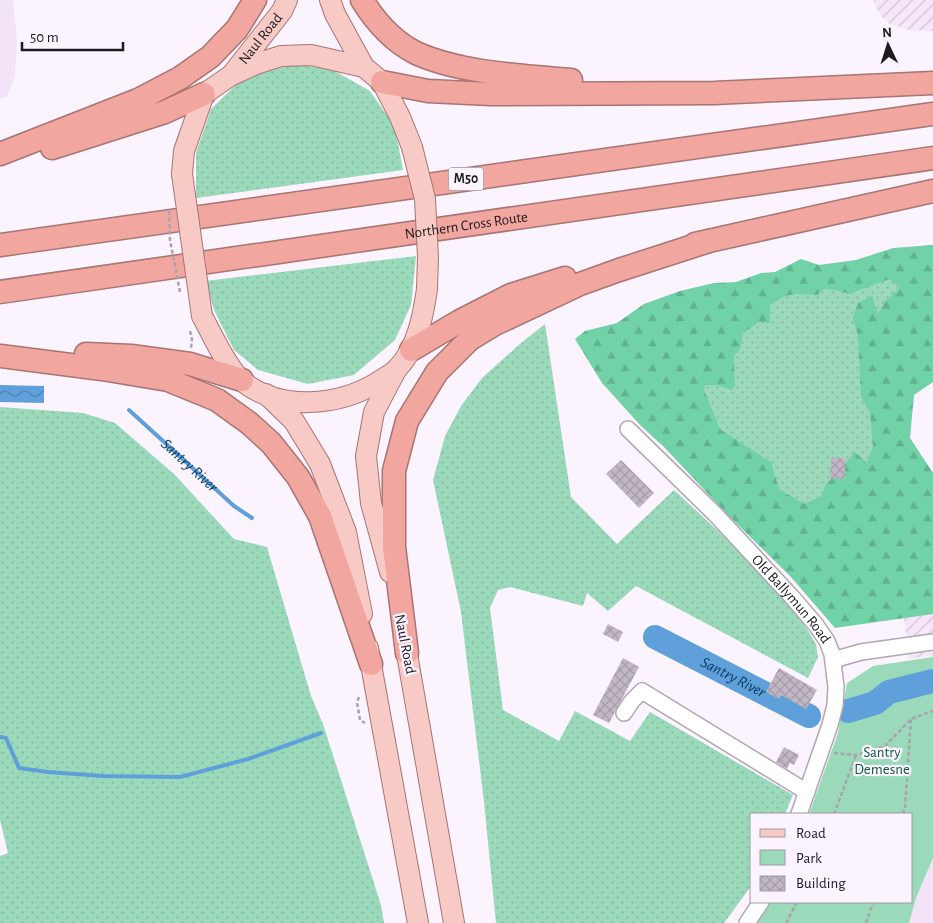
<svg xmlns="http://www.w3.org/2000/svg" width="933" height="923" font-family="'Alegreya Sans',sans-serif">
<defs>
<pattern id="industrial-furrows" width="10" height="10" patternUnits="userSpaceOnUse" patternTransform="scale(1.25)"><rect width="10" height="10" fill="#f6e6f9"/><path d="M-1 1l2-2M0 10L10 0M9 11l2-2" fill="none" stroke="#d2c5d5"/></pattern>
<pattern id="grass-dots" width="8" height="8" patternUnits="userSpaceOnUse" patternTransform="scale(1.25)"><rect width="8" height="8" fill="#9bd9bb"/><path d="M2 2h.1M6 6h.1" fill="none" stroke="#85baa0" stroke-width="1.8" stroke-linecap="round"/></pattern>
<pattern id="forest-firs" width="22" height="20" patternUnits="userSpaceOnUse" patternTransform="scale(1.25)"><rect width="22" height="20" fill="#71d1a7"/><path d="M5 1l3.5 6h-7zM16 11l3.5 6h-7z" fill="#61b38f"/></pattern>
<pattern id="water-waves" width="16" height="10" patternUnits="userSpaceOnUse" patternTransform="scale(1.25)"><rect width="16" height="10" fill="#5fa0db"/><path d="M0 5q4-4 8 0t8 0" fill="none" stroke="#4e82b1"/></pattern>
<pattern id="building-cross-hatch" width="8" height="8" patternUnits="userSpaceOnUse" patternTransform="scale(1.25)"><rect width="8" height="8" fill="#c1b7c4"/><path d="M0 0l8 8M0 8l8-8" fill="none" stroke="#a59da8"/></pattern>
</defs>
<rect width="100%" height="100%" fill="#fbf3fe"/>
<g fill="#f3e3f7">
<path d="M 0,0 L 13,0 L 17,42 L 15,76 L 6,98 L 0,98 Z"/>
<path d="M 933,858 L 933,923 L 909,923 L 916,898 Z"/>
</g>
<g fill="url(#industrial-furrows)">
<path d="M 874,0 L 933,0 L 933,31 L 908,30 L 890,24 L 882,17 L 874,4 Z"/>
<path d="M 933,614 L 933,655 L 909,659 L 904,618 Z"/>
</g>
<g fill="url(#grass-dots)">
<path d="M 294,64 L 333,70 L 370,91 L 395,127 L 403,170 L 196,198 L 196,153 L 211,109 L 243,78 Z"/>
<path d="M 416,256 L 411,305 L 395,340 L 354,375 L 308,384 L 258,370 L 234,350 L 215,312 L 205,281 Z"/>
<path d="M 893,269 L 906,279 L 878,424 L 875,470 L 801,523 L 692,426 L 699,390 L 767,285 Z"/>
<path d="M 545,324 L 571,497 L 617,544 L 674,490 L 756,566 L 781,593 L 807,629 L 816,644 L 818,657 L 808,678 L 636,586 L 608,611 L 587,593 L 583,606 L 510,587 L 498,590 L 490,608 L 503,710 L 559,741 L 575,711 L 630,741 L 650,712 L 793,795 L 785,814 L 752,814 L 752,885 L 724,923 L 496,923 L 484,802 L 461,612 L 433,480 L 445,436 L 461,406 L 482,378 L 521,343 Z"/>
<path d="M 0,407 L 83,413 L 115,423 L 174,474 L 234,539 L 267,547 L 311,696 L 323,724 L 381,905 L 384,923 L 0,923 L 0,856 L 8,853 L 0,820 Z"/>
</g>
<path fill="url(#forest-firs)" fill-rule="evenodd" d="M 933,245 L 933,382 L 914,395 L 910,438 L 933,473 L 933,614 L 835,628 L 790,576 L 727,514 L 664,447 L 641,426 L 602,383 L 575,339 L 585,331 L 617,323 L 644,304 L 680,291 L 714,283 L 736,282 L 761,273 L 775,272 L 801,259 L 819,265 L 856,260 L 893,248 ZM 890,279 L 900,288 L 885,301 L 878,314 L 872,296 L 858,303 L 853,318 L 858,336 L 861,397 L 870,412 L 873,446 L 867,463 L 855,452 L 825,486 L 822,496 L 804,504 L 779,489 L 771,462 L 720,429 L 704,390 L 705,385 L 717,385 L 731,390 L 735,386 L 734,356 L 740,349 L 743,333 L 759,322 L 770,323 L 770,305 L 785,296 L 796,294 L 817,295 L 824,289 L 836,290 L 849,294 Z"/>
<path fill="#9bd9bb" d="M 933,657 L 933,858 L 916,898 L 909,923 L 757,923 L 769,902 L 912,902 L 912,814 L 809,814 L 838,733 L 847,683 L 873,666 Z"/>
<path fill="url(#water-waves)" d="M 0,385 L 44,386 L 44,403 L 0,402 Z"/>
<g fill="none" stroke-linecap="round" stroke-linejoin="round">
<g stroke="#5fa0db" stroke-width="4">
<path id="s1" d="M 129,410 L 234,506 L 252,518"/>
<path d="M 0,737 L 6,738 L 19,768 L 48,772 L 103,776 L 180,777 L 248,759 L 321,733"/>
</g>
<g stroke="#5fa0db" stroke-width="24">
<path id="s2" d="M 655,637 L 809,716"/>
<path d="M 848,711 L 875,703 L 889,692 L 933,681"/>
</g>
</g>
<g fill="url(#building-cross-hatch)">
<path d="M 832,457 L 846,459 L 844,479 L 829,478 Z"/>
<path d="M 621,460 L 654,493 L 639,508 L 606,474 Z"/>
<path d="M 608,624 L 623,632 L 618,642 L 603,634 Z"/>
<path d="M 623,658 L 639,667 L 609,723 L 593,715 Z"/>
<path d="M 779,668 L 817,690 L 806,709 L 781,695 L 779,699 L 766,692 Z"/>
<path d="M 784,747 L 799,755 L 794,765 L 790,763 L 787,769 L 776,762 Z"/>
</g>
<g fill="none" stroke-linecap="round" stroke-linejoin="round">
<g stroke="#b1a7b4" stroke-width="18">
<g id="minor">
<path id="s3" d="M 628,429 L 715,514 L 792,597 L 816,625 L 827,641 L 832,654 L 836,687 L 835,705 L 830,725 L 799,814"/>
<path d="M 833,660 L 861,652 L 933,642"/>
<path d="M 624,713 L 632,701 L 642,691 L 807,792"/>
<path d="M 747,923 L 761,902"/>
</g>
</g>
<g stroke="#a77572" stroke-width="22">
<g id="major">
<path d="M 330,0 L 335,14 L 364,67"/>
<path id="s4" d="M 233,73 L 282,11 L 287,0"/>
<path d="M 182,174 L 184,151 L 204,94 L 230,76 L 256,64 L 281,56 L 311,55 L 364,67 L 382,82 L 400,117 L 412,147"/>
<path d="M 202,316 C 212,334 227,368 242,381 C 280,412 339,406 378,382 C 384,378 392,374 397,369 C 417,348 423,317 427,289"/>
<path d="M 266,394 L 294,421 L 320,464 L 346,532 L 362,614"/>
<path d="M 390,572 L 371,503 L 366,456 L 374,412 L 396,370"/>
<path d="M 404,637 L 454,923"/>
<path d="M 368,648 L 418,923"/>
</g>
</g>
<g stroke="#a77572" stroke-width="25">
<g id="highway">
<path d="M 362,0 C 375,21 394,42 416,53 C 460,73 523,76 571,80"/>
<path d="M 382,82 L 428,91 L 491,94 L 714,93 L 933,83"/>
<path d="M 52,148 L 165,112 L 204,94"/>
<path d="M 0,154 L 138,100 L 180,78 L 210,57 L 237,29 L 255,0"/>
<path d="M 695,244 L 933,191"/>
<path d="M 0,245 L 933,114"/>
<path id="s5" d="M 0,292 L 933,158"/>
<path d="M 411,350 L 460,321 L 511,295 L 565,278"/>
<path d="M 86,354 L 131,356 L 190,364 L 242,380"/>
<path d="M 0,356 L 102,369 L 168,380 L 217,400 L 249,423 L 271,443 L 298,477 L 320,516 L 371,664"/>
<path d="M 407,653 L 394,547 L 394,471 L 407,421 L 437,372 L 470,339 L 493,325 L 580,284 L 619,270 L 709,241"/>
</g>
</g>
<g stroke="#aaa3ac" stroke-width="2.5" stroke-dasharray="4 2.5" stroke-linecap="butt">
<path d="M 190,331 L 192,339 L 191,348"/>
<path d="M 359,697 L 357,702 L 360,720 L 365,723"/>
<path d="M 834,753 L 856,755 L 885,746 L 911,719 L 933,711"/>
<path d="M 834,814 L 856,755"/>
<path d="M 903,814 L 905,808 L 911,719"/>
<path d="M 786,923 L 797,902"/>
<path d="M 866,923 L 873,902"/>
</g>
<use href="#minor" stroke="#fff" stroke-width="15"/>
<use href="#major" stroke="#f7cac6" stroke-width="20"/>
<use href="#highway" stroke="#f2a6a0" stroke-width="22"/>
<g stroke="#a77572" stroke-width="22" stroke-linecap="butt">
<g id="major-bridge">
<path d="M 412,147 L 425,199 L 428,257 L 427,289"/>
<path d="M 182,174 L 202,316"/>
</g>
</g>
<path stroke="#aaa3ac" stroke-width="2.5" stroke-dasharray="4 2.5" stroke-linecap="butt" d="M 169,211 L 170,240 L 180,292"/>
<use href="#major-bridge" stroke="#f7cac6" stroke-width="20"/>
</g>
<g text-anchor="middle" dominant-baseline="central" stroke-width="4.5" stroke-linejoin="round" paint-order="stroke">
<rect fill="#fbf3fe" stroke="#605a61" stroke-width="1" x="448.5" y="167.5" width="35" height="23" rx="4"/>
<g font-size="14" font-weight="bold" fill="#1d191e">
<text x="466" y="179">M50</text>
</g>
<g font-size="15" fill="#1d191e" stroke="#fbf3fe">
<text stroke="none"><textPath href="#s4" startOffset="44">Naul Road</textPath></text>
<text stroke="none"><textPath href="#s5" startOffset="471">Northern Cross Route</textPath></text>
<text stroke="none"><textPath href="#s3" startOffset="236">Old Ballymun Road</textPath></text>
<text transform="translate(405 644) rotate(79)">Naul Road</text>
</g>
<g font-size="15" fill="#0e5b40" stroke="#fbf3fe">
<text x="882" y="752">Santry<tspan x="882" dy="17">Demesne</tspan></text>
</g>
<g font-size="16" font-style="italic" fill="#0b3d64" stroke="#fbf3fe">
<text stroke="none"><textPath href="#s1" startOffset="82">Santry River</textPath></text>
<text stroke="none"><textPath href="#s2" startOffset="88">Santry River</textPath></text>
</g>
</g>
<rect x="750" y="813" width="162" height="90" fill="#fbf3fe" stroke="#a29ca4"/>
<rect x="760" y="829" width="25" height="8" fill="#f7cac6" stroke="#a29ca4"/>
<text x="796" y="838" font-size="15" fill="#1d191e">Road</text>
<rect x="760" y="850" width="25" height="15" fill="#9bd9bb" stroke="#a29ca4"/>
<text x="796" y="863" font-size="15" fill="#1d191e">Park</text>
<rect x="760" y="876" width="25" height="15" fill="url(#building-cross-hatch)" stroke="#a29ca4"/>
<text x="796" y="888" font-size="15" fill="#1d191e">Building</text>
<g transform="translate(888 45) rotate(356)" stroke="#fbf3fe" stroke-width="4" paint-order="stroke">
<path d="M0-4L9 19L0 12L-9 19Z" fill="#1d191e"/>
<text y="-8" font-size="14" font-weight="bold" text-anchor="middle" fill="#1d191e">N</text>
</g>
<path d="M22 42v8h101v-8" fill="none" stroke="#1d191e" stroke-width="2.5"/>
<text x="30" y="42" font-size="15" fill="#1d191e" stroke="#fbf3fe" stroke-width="4" paint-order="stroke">50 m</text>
</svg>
